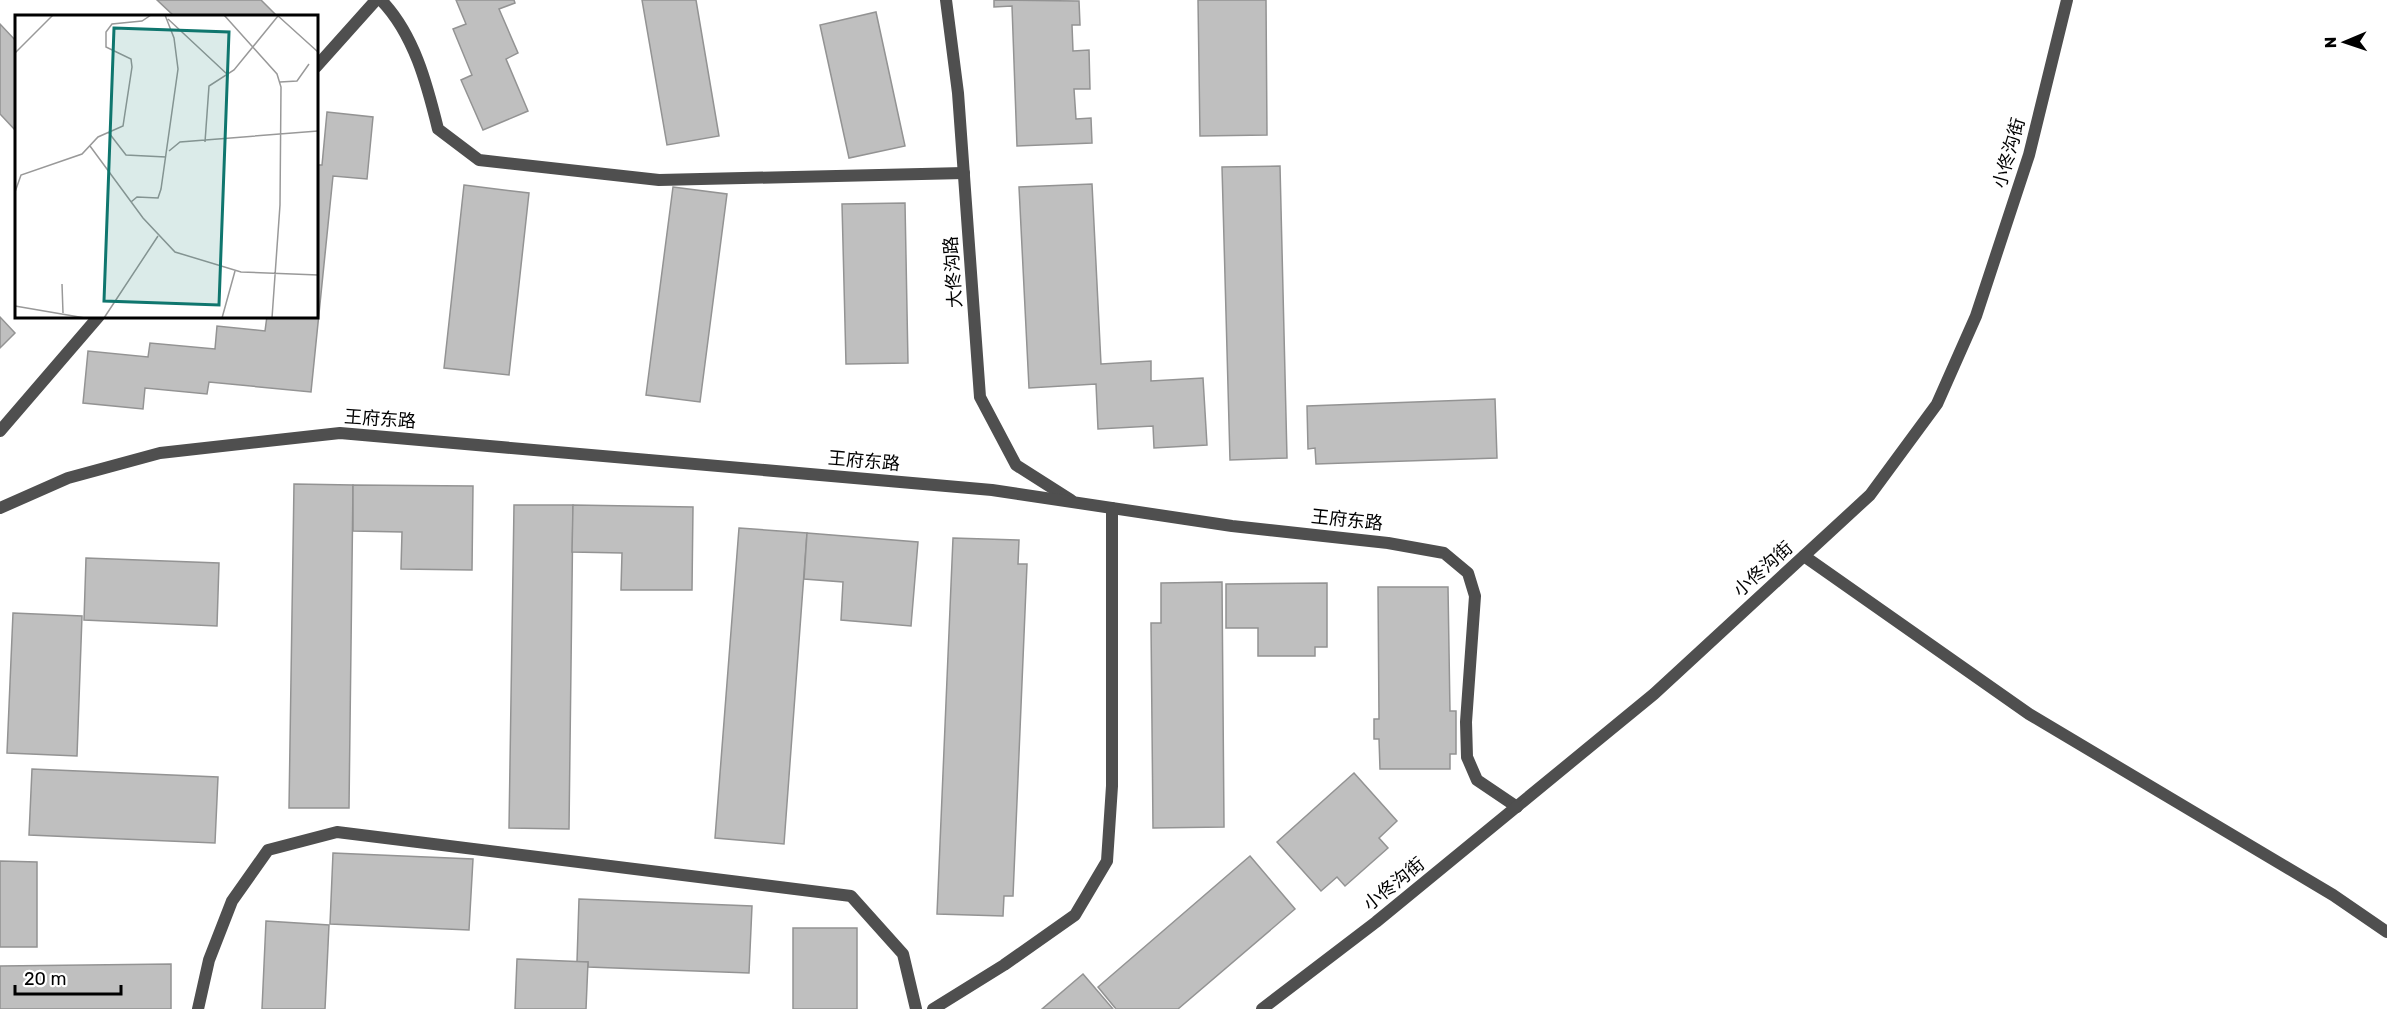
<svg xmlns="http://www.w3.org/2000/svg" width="2387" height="1009" font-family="Rubik,'Noto Sans SC',sans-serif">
<rect width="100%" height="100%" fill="#fff"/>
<g fill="#bfbfbf" stroke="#939393" stroke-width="1.5">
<path d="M 157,0 L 261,0 L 277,16 L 174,16 Z"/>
<path d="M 456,0 L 514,0 L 515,3 L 499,9 L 518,53 L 506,59 L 528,111 L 483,130 L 461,80 L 472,75 L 453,29 L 466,24 Z"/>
<path d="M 642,0 L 696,0 L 719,136 L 667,145 Z"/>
<path d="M 994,0 L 1079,1 L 1080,25 L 1072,25 L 1073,51 L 1089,50 L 1090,89 L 1074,89 L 1076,119 L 1091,118 L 1092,143 L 1017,146 L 1012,6 L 994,7 Z"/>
<path d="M 1198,0 L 1266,0 L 1267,135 L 1200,136 Z"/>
<path d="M 876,12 L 905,146 L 849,158 L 820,25 Z"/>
<path d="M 0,24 L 16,41 L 16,131 L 0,114 Z"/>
<path d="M 327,112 L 373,117 L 367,179 L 333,176 L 311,392 L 209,382 L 207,394 L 145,388 L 143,409 L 83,403 L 88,351 L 148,357 L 150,343 L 215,349 L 217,326 L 265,331 L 267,316 L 316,316 L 316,165 L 322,165 Z"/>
<path d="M 1280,166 L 1287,458 L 1230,460 L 1222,167 Z"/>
<path d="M 1092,184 L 1101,364 L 1151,361 L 1151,381 L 1203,378 L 1207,445 L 1154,448 L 1153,426 L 1098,429 L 1096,384 L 1029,388 L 1019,187 Z"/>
<path d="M 464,185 L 529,193 L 509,375 L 444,368 Z"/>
<path d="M 673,187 L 727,194 L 700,402 L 646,395 Z"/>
<path d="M 905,203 L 908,363 L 846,364 L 842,204 Z"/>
<path d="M 0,317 L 15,333 L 0,348 Z"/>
<path d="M 1495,399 L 1497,458 L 1316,464 L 1315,448 L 1308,449 L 1307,406 Z"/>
<path d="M 294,484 L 353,485 L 349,808 L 289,808 Z"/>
<path d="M 353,485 L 473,486 L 472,570 L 401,569 L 402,532 L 353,531 Z"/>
<path d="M 514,505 L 573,505 L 569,829 L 509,828 Z"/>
<path d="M 573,505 L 693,507 L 692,590 L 621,590 L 622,553 L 572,552 Z"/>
<path d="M 739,528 L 807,533 L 784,844 L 715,838 Z"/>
<path d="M 807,533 L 918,542 L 911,626 L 841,620 L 843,582 L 804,579 Z"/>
<path d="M 953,538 L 1019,540 L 1018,564 L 1027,564 L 1013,896 L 1004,896 L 1003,916 L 937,914 Z"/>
<path d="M 86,558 L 219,563 L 217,626 L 84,620 Z"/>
<path d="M 1222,582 L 1224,827 L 1153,828 L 1151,623 L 1161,623 L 1161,583 Z"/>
<path d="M 1327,583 L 1327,647 L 1315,647 L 1315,656 L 1258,656 L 1258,628 L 1226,628 L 1226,584 Z"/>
<path d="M 1378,587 L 1448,587 L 1450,711 L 1456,711 L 1456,754 L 1450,754 L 1450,769 L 1380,769 L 1379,739 L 1374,739 L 1374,719 L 1379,719 Z"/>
<path d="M 13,613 L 82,616 L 77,756 L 7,753 Z"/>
<path d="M 32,769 L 218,777 L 215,843 L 29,835 Z"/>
<path d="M 1354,773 L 1397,821 L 1379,838 L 1388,848 L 1345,886 L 1337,877 L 1321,891 L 1277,842 Z"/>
<path d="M 333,853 L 473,859 L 469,930 L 330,924 Z"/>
<path d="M 1250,856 L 1295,909 L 1178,1009 L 1116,1009 L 1098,987 Z"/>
<path d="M 0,861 L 37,862 L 37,947 L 0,947 Z"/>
<path d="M 579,899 L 752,906 L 749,973 L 588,967 L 588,962 L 577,962 Z"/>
<path d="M 266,921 L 329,925 L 325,1009 L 262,1009 Z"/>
<rect x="793" y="928" width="64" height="81"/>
<path d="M 517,959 L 588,962 L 586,1009 L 515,1009 Z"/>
<path d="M 171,964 L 171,1009 L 0,1009 L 0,966 Z"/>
<path d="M 1083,974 L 1113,1009 L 1042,1009 Z"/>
</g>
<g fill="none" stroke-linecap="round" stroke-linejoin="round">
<g stroke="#4f4f4f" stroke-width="12">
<path d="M 381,0 C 414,34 427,84 438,129 L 479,160 L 659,180 L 964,173"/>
<path d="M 946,0 L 958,93 L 980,397 L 1016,465 L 1071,500"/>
<path d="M 316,67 L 376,0"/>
<path d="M 0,431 L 99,316"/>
<path d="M 0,508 L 68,478 L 160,453 L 340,433 L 992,490 L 1232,526 L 1388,543 L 1444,553 L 1468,573 L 1475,596 L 1466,722 L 1467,757 L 1477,780 L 1517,807"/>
<path d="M 1804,556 L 2029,714 L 2333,895 L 2387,932"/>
<path d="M 198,1009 L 209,960 L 232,901 L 268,850 L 337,832 L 851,896 L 903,954 L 916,1009"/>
<path d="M 933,1009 L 1004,965 L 1075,915 L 1107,861 L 1112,786 L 1112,508"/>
<path d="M 1262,1009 L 1376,922 L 1654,694 L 1870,495 L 1937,404 L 1976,316 L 2029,155 L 2067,0"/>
</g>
</g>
<g text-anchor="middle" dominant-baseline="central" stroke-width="4.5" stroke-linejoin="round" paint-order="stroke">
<g font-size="18" fill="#000" stroke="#fff">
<text transform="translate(2009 153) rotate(-74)">小佟沟街</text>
<text transform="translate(953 272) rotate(-94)">大佟沟路</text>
<text transform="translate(380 419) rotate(4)">王府东路</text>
<text transform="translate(864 461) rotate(5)">王府东路</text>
<text transform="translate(1347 520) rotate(6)">王府东路</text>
<text transform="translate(1763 569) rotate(-42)">小佟沟街</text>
<text transform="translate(1394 884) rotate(-39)">小佟沟街</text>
</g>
</g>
<g transform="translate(15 15)">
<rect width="303" height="303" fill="#fff"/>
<path fill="none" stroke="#999" stroke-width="1.5" d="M 209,0 L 262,59 L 266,72 L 265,190 L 257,303M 262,0 L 303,37M 153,4 L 213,60M 0,38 L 38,0M 265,67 L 282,66 L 294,49M 94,118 L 111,140 L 151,142M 190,127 L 194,71 L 219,55 L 263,1M 75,131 L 128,203 L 160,237 L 226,257 L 303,260M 154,136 L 165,127 L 303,116M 0,177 L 6,160 L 67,139 L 83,122 L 108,111 L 117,52 L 116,44 L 91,32 L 91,17 L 97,9 L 127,6 L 136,0M 116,187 L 122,182 L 143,183 L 146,174 L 163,54 L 159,23 L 150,0M 47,269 L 48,298M 0,291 L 70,303M 89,303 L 143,221M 207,303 L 220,256"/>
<path fill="#0f766e" fill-opacity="0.15" stroke="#0f766e" stroke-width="3" d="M 99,13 L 214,17 L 204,290 L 89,286 Z"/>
<rect width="303" height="303" fill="none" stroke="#000" stroke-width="3"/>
</g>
<g transform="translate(2345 42) rotate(268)" stroke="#ffffff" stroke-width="4.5" paint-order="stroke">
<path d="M0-4.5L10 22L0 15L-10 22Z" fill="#000000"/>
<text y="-9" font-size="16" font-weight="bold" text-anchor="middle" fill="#000000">N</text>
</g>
<path d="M15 985v9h106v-9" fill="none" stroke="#000000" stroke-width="3"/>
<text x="24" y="985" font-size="18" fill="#000000" stroke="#ffffff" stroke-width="4.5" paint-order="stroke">20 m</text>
</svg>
